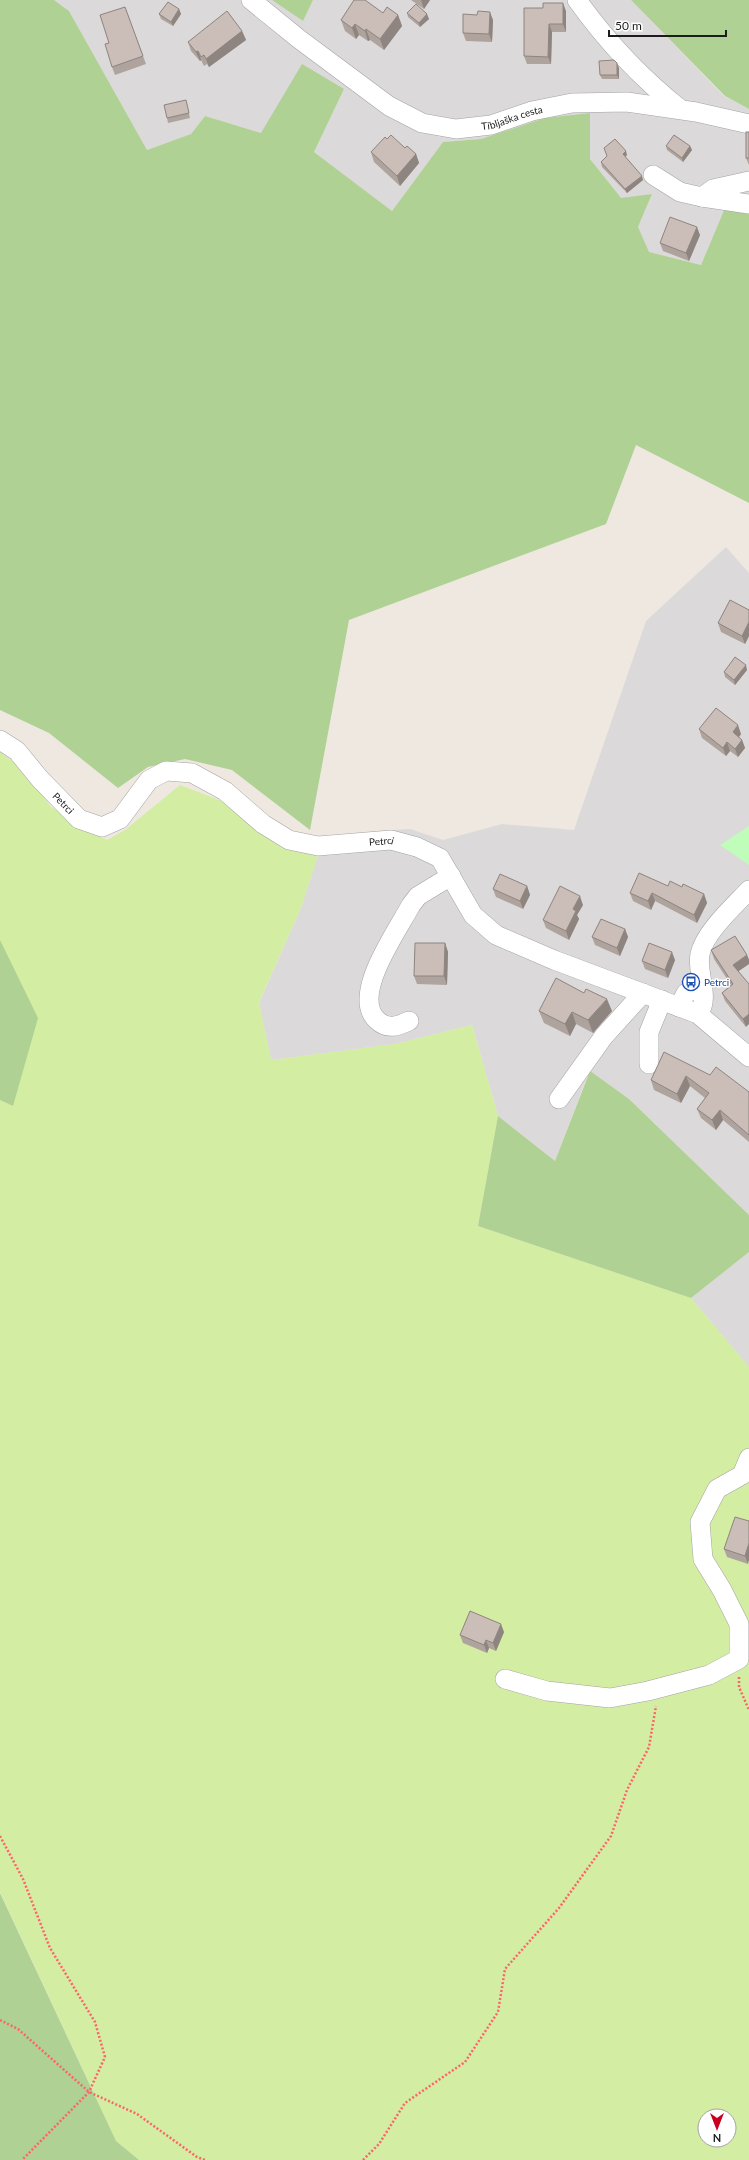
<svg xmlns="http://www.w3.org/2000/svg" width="749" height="2160" font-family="Lato,sans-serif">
<rect width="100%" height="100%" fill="#efe8e1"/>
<g fill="#dbd9da">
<path d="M 54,0 L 272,0 L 303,21 L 313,0 L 631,0 L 724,96 L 749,109 L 749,212 L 725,208 L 701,265 L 648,252 L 638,227 L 652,194 L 621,199 L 590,159 L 590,113 L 545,118 L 481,139 L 443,142 L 392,211 L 314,152 L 344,89 L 261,133 L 205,116 L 191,134 L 147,150 L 69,11 Z"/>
<path d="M 726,547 L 749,573 L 749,1215 L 629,1099 L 589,1072 L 555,1161 L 498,1116 L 472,1025 L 395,1044 L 271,1060 L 259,1003 L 301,908 L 319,852 L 376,831 L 410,829 L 443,840 L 502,824 L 574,830 L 646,621 Z"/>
<path d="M 749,1252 L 749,1367 L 691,1298 Z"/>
</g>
<path fill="#d3eda3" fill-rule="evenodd" d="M 0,752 L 23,769 L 51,807 L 107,840 L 125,830 L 180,785 L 232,805 L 282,848 L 319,852 L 301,908 L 259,1002 L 271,1060 L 395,1044 L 472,1025 L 498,1116 L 478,1226 L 691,1298 L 749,1367 L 749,2160 L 139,2160 L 116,2141 L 0,1892 L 0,1100 L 13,1106 L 0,941 ZM 705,2116 L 729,2116 L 729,2140 L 705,2140 Z"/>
<g fill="#afd193">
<path d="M 0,0 L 54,0 L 69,11 L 147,150 L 191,134 L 205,116 L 261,133 L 302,64 L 344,89 L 314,152 L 392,211 L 443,142 L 481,139 L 545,118 L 590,113 L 590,159 L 621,198 L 652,194 L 638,227 L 649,252 L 701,265 L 725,208 L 749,212 L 749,503 L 636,445 L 606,524 L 349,620 L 310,830 L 232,770 L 185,759 L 148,767 L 118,788 L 49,733 L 0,710 Z"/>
<path d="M 272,0 L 313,0 L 303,21 Z"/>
<path d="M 631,0 L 749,0 L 749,109 L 725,96 Z"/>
<path d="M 0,940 L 38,1018 L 13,1106 L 0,1100 Z"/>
<path d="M 590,1071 L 629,1099 L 749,1215 L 749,1252 L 691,1298 L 478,1226 L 498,1116 L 555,1161 Z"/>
<path d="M 0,1893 L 116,2141 L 139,2160 L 0,2160 Z"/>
</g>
<path fill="#c0fdba" d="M 749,826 L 749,865 L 720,845 Z"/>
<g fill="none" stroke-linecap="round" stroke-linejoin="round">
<g stroke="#a3a3a3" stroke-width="20">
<g id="minor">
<path id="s1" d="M 251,0 L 299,39 L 389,106 L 422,123 L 456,129 L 491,125 L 532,111 L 572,103 L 627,102 L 696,112 L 749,124"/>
<path d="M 577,0 C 607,42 640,77 680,109"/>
<path d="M 653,175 L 680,192 L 702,197 L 749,204"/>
<path d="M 702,197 L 713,189 L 749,181"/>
<path id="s2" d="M 0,740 L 17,751 L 40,779 L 79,819 L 102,827 L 120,819 L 149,780 L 166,771 L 192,773 L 225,791 L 263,824 L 289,840 L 318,846 L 391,840 L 417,847 L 440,858 L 473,915 L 496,935 L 554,960 L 698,1014 L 749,1057"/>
<path d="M 679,1007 L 686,993 L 701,986"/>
<path d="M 698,1014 C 711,998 696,973 700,954 C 705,932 734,906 749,890"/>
<path d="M 409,1021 C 398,1026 388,1030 378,1021 C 349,997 398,930 411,905 L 418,896 L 451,876"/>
<path d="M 649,1064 L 649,1032 L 662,1000"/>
<path d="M 559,1099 L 604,1036 L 643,993"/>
<path d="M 505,1679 L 547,1691 L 610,1698 L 648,1691 L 709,1675 L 739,1659 L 739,1624 L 722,1590 L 703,1559 L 700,1522 L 717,1489 L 742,1475 L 749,1458"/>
</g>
</g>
<g stroke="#ff626b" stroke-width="2.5" stroke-dasharray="2 2" stroke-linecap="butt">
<path d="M 739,1677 L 739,1687 L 749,1710"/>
<path d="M 0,1836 L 23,1879 L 50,1948 L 95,2022 L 105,2057 L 89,2092 L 22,2160"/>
<path d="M 0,2020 L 18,2029 L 89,2092 L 137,2114 L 197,2157 L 205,2160"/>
<path d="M 363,2160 L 379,2144 L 405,2103 L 465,2062 L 498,2012 L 505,1969 L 559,1908 L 611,1836 L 627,1790 L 649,1747 L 656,1706"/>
</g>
<use href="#minor" stroke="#fff" stroke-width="19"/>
</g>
<g fill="#afa39d">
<path d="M 411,0 L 430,0 L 424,9 Z"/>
<path d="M 125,7 L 146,64 L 115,75 L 112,67 L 109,43 Z"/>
<path d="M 524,8 L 566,11 L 566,32 L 552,32 L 551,64 L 527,64 L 524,56 Z"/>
<path d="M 179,9 L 181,14 L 173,26 L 161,19 L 159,14 Z"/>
<path d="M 383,13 L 398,15 L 402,26 L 384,50 L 370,40 L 368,41 L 359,35 L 356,39 L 345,31 L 341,20 Z"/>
<path d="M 407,13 L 429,19 L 420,27 L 408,17 Z"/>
<path d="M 493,20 L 492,42 L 466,41 L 463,33 Z"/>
<path d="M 242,31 L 246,40 L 209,67 L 207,64 L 204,66 L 201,60 L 200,61 L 191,51 L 188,42 Z"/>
<path d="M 619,68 L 619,79 L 602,79 L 600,75 Z"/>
<path d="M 186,100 L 190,118 L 168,123 L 167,118 Z"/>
<path d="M 749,132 L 749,165 L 746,158 Z"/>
<path d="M 387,139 L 416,154 L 419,163 L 400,186 L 374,162 L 371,152 Z"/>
<path d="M 666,146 L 690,146 L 692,150 L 683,162 L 667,150 Z"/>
<path d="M 627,155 L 625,157 L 643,180 L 627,193 L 602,167 L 601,162 Z"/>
<path d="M 700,235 L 689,261 L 663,251 L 660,243 Z"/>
<path d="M 749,610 L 749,636 L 745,644 L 721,632 L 718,623 Z"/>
<path d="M 747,670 L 735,685 L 725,677 L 724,672 Z"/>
<path d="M 699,729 L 741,734 L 739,737 L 742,740 L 745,748 L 738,757 L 730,751 L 726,756 L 702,738 Z"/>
<path d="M 527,886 L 530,895 L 523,909 L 496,897 L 493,889 Z"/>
<path d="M 668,886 L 682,887 L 704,894 L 707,903 L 697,923 L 655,901 L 651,910 L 633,901 L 630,893 Z"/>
<path d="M 583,905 L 577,915 L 579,919 L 569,940 L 546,928 L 543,920 Z"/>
<path d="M 625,929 L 628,937 L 620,956 L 595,945 L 592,937 Z"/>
<path d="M 445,943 L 448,952 L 447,985 L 417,984 L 414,976 Z"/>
<path d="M 711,950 L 747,955 L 749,960 L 749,964 L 738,971 L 746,1027 L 725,1001 L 722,993 L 731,985 L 714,959 Z"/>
<path d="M 675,960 L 668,978 L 645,969 L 642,961 Z"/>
<path d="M 539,1011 L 612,1011 L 593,1033 L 576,1024 L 570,1036 L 544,1023 Z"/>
<path d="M 710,1075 L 749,1092 L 749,1142 L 723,1120 L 716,1130 L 701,1118 L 697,1109 L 705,1098 L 690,1086 L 681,1103 L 654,1090 L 651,1080 Z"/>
<path d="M 749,1521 L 748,1564 L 727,1557 L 724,1549 Z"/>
<path d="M 504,1632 L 496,1651 L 489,1648 L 487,1653 L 463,1643 L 460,1635 Z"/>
</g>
<g fill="#8e8480">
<path d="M 421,0 L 430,0 L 424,9 Z"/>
<path d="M 563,3 L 566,11 L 566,32 L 563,24 Z"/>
<path d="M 179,9 L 181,14 L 173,26 L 171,22 Z"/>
<path d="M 490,12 L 493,20 L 492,42 L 489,34 Z"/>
<path d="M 427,14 L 429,19 L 420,27 L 419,23 Z"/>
<path d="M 398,15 L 402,26 L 384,50 L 380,39 Z"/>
<path d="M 355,24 L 359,35 L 356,39 L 352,28 Z"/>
<path d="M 549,24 L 552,32 L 551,64 L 548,57 Z"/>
<path d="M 366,29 L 370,40 L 368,41 L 365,31 Z"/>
<path d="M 242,31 L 246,40 L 209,67 L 206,59 Z"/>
<path d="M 198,51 L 201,60 L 200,61 L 196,52 Z"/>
<path d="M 617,63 L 619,68 L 619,79 L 617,75 Z"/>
<path d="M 690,146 L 692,150 L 683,162 L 682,158 Z"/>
<path d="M 626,151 L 627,155 L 624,158 L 623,154 Z"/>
<path d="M 416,154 L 419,163 L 400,186 L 397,176 Z"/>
<path d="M 642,176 L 643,180 L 627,193 L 625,189 Z"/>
<path d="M 697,227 L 700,235 L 689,261 L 686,253 Z"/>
<path d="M 749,622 L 749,636 L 745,644 L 742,636 Z"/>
<path d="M 746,665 L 747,670 L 735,685 L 734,680 Z"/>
<path d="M 738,725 L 741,734 L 736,741 L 733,732 Z"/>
<path d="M 742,740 L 745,748 L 738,757 L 735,749 Z"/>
<path d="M 727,742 L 730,751 L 726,756 L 723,748 Z"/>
<path d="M 527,886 L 530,895 L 523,909 L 520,901 Z"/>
<path d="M 652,893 L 655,901 L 651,910 L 648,901 Z"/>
<path d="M 704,894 L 707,903 L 697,923 L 694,915 Z"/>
<path d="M 580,896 L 583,905 L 577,915 L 579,919 L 569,940 L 566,931 L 573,909 Z"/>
<path d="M 625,929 L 628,937 L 620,956 L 617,948 Z"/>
<path d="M 445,943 L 448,952 L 447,985 L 444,976 Z"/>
<path d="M 672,952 L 675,960 L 668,978 L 665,970 Z"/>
<path d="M 747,955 L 749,960 L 749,964 L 736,973 L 733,965 Z"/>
<path d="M 607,999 L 612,1011 L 593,1033 L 588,1020 Z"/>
<path d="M 572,1012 L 576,1024 L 570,1036 L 565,1024 Z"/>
<path d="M 749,1014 L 749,1024 L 746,1027 L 743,1019 Z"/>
<path d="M 686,1076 L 690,1086 L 681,1103 L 677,1094 Z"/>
<path d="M 720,1110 L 723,1120 L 716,1130 L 712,1120 Z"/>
<path d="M 749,1543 L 749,1560 L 748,1564 L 745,1556 Z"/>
<path d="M 501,1624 L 504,1632 L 496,1651 L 493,1643 Z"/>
<path d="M 486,1640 L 489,1648 L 487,1653 L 484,1645 Z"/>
</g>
<g fill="#cbbdb7" stroke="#8e8480">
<path d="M 354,0 L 365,0 L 383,13 L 387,7 L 398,15 L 380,39 L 366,29 L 365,31 L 355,24 L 352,28 L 341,20 Z"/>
<path d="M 168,2 L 179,9 L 171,22 L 159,14 Z"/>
<path d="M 543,3 L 563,3 L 563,24 L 549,24 L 548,57 L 524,56 L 524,8 L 543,8 Z"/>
<path d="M 416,4 L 427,14 L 419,23 L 407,13 Z"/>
<path d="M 125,7 L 143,56 L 112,67 L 105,44 L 109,43 L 100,15 Z"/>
<path d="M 227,11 L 242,31 L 206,59 L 204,55 L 201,57 L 198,51 L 196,52 L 188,42 Z"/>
<path d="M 478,11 L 490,12 L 489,34 L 463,33 L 463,14 L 477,15 Z"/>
<path d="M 614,60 L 617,63 L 617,75 L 600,75 L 599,61 Z"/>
<path d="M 186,100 L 189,113 L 167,118 L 164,105 Z"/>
<rect x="746" y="132" width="3" height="26"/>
<path d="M 391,135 L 405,148 L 407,146 L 416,154 L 397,176 L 371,152 L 385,137 L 387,139 Z"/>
<path d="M 674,135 L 690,146 L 682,158 L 666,146 Z"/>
<path d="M 615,139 L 626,151 L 623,154 L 642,176 L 625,189 L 601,162 L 607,156 L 604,148 Z"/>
<path d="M 670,217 L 697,227 L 686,253 L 660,243 Z"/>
<path d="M 730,600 L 749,610 L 749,622 L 742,636 L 718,623 Z"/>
<path d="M 735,657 L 746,665 L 734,680 L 724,672 Z"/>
<path d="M 716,708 L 738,725 L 733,732 L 742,740 L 735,749 L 727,742 L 723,748 L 699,729 Z"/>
<path d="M 639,873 L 668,886 L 670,881 L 682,887 L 683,884 L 704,894 L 694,915 L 652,893 L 648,901 L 630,893 Z"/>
<path d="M 500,874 L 527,886 L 520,901 L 493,889 Z"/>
<path d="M 560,886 L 580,896 L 573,909 L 576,911 L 566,931 L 543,920 Z"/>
<path d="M 601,919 L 625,929 L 617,948 L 592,937 Z"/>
<path d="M 735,936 L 747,955 L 733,965 L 749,984 L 749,1014 L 743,1019 L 722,993 L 733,984 L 711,950 Z"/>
<path d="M 415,943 L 445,943 L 444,976 L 414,976 Z"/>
<path d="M 649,943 L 672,952 L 665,970 L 642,961 Z"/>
<path d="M 556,978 L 584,993 L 586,989 L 607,999 L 588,1020 L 572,1012 L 565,1024 L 539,1011 Z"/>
<path d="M 664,1052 L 710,1075 L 716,1067 L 749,1092 L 749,1135 L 720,1110 L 712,1120 L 697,1109 L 709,1093 L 686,1076 L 677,1094 L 651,1080 Z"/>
<path d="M 735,1517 L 749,1521 L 749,1543 L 745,1556 L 724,1549 Z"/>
<path d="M 470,1611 L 501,1624 L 493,1643 L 486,1640 L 484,1645 L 460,1635 Z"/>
</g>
<defs>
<g id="bus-ring" transform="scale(0.9)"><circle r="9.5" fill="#fff" stroke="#1a4fb4" stroke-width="1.5"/><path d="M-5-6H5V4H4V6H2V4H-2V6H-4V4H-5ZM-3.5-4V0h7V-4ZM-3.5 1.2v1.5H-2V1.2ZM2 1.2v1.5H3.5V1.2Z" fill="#1a4fb4"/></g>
</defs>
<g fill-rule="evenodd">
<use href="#bus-ring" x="691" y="982"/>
</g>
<g text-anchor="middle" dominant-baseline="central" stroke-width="3" stroke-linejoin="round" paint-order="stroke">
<g font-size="10" fill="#1c1c1c" stroke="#fff">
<text stroke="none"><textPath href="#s1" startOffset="303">Tibljaška cesta</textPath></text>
<text stroke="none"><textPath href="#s2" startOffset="90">Petrci</textPath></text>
<text stroke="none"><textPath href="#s2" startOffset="462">Petrci</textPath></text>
</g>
<g font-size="10" fill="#164399" stroke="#fff" text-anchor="start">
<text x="704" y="982">Petrci</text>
</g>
</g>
<g transform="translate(717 2128) rotate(180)"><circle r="19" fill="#ffffff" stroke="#a4a4a4"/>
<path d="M0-3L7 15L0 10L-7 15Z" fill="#c90020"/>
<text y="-6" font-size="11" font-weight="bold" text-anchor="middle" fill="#1c1c1c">N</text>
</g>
<path d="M609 30v6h117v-6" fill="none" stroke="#1c1c1c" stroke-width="2"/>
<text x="615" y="30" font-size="12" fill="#1c1c1c" stroke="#ffffff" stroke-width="3" paint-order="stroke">50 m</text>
</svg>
